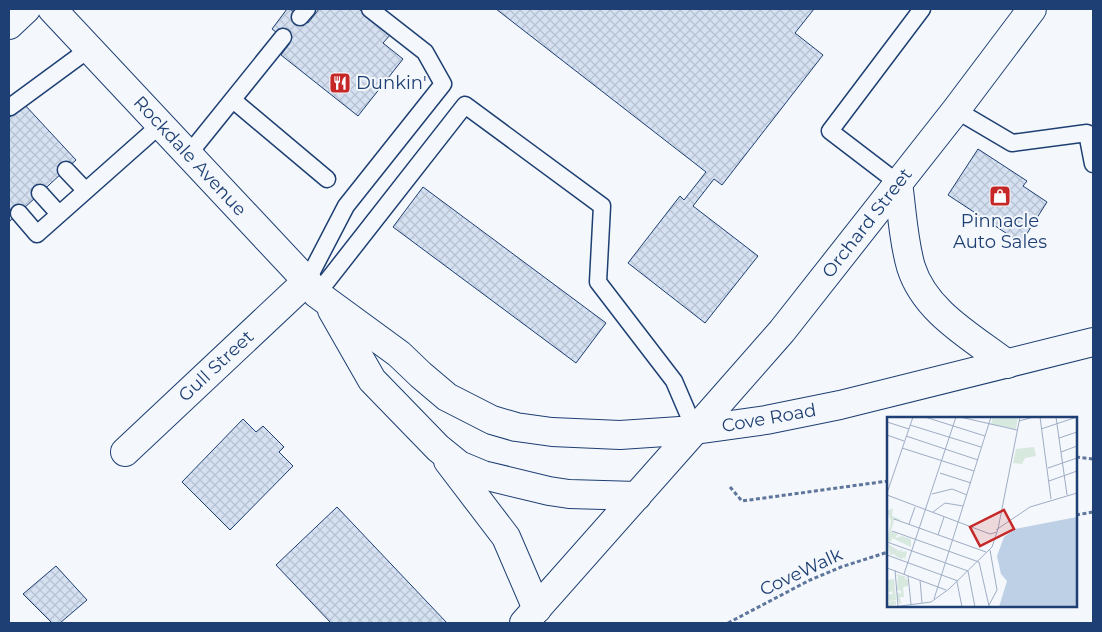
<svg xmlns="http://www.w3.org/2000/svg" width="1102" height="632" font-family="Montserrat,sans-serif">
<defs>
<pattern id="building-cross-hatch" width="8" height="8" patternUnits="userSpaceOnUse" patternTransform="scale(1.25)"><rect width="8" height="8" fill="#d5e0f0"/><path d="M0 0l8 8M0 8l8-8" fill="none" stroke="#b6c1d1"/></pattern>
</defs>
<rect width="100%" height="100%" fill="#f4f7fb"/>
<g fill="url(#building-cross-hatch)" stroke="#1d3f73">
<path d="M 287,9 L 290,9 L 308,23 L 319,9 L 359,9 L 391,34 L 383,43 L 403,59 L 358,116 L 281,55 L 290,43 L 272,29 Z"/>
<path d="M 496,9 L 814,9 L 795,33 L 823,55 L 722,185 L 714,179 L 693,206 L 758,256 L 705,323 L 628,263 L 680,196 L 684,200 L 706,172 Z"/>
<path d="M 24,104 L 76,160 L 9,222 L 9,118 Z"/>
<path d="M 978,149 L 1027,181 L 1023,186 L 1047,202 L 1021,243 L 948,195 Z"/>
<path d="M 423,187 L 606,323 L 576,363 L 393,227 Z"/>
<path d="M 243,419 L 256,432 L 263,426 L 284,447 L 279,452 L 293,466 L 230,530 L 182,482 Z"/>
<path d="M 337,507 L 447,623 L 331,623 L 276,565 Z"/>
<path d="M 56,566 L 87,600 L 60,623 L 52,623 L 23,594 Z"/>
</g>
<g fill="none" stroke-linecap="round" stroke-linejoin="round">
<g stroke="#1d3f73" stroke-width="19">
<g id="service">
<path d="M 300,17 L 307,9"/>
<path d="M 233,100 L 327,179"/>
<path d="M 10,107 L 89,49"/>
<path d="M 956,110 L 1012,143 L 1087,133 L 1093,164"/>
<path d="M 188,155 L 283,37"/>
<path d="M 66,170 L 85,190"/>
<path d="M 898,183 L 830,131 L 922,9"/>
<path d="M 40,193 L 59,214"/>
<path d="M 19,213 L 37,234 L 160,125"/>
<path d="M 307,281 L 346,206 L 443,84 L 425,52 L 370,9"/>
<path d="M 317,294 L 465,105 L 602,206 L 598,282 L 674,381 L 695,430"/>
</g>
</g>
<g stroke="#1d3f73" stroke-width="30">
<g id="minor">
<path d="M 9,25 L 26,9"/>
<path d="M 125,452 L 307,281"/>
</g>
</g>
<g stroke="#1d3f73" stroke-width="30">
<path id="tertiary" d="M 695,430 L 782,331 L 956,110 L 1032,9"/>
</g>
<g stroke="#1d3f73" stroke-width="30">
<g id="secondary">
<path d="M 52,9 L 307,281 L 317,294 L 399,354 L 421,375 L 447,397 L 492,420 L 516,427 L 552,432 L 620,435 L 695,430 L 766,420 L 840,405 L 1093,342"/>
<path d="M 898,183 C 902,210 903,240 911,267 C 925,312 972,337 1007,364"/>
<path d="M 332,310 L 372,380 L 438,448 L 459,465 L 483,475 L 549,491 L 569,494 L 637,496"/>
<path d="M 448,461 L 506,537 L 537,609"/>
<path d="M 524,623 L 695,430"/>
</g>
</g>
<g stroke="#5e769c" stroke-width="3" stroke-dasharray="4 2.5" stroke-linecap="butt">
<path d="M 1076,457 L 1093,459"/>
<path d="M 730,487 L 742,501 L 888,481"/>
<path d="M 1076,515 L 1093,512"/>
<path d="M 728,623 L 810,580 L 841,567 L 888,552"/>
</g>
<use href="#service" stroke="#f4f7fb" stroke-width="16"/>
<use href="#minor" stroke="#f4f7fb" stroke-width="28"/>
<use href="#tertiary" stroke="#f4f7fb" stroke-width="28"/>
<use href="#secondary" stroke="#f4f7fb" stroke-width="28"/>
</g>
<defs>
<g id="restaurant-square" transform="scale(1.125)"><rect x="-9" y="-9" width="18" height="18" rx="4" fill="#c62828" stroke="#f4f7fb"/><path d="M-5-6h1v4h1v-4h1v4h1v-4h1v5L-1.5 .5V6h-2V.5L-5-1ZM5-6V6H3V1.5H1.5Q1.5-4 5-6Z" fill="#fff"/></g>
<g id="shop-square" transform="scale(1.125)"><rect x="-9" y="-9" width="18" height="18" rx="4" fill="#c62828" stroke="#f4f7fb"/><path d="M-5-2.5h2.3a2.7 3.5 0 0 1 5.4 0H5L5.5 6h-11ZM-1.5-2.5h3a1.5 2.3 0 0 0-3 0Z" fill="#fff"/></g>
</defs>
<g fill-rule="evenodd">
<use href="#restaurant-square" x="340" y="83"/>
<use href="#shop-square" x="1000" y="196"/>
</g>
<g text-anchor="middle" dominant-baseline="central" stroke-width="4" stroke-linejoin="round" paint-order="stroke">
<g font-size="18" fill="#1d3f73" stroke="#f4f7fb" text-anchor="start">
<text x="356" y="83">Dunkin'</text>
<text x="1000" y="221" text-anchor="middle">Pinnacle<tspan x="1000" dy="21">Auto Sales</tspan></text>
</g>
<g font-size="18" fill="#1d3f73" stroke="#f4f7fb">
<text transform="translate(190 156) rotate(47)">Rockdale Avenue</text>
<text transform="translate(867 223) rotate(-52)">Orchard Street</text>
<text transform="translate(216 366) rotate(-43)">Gull Street</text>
<text transform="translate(769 418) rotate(-10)">Cove Road</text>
<text transform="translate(801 572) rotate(-25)">CoveWalk</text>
</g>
</g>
<g transform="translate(887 417)">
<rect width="190" height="190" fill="#f4f7fb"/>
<path d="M 106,0 L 131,0 L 129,12 L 104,7 ZM 147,30 L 149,39 L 138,41 L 135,47 L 126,46 L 129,32 ZM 6,91 L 5,99 L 14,103 L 7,103 L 4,114 L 11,117 L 8,121 L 15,119 L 24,122 L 24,130 L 5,121 L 4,125 L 0,124 L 4,104 L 0,94 ZM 1,127 L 12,134 L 16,132 L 14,135 L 20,134 L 18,143 L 17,140 L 15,142 L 8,139 L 8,137 L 3,138 ZM 9,157 L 20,160 L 17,161 L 21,163 L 14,164 L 21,163 L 21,169 L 16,170 L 17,180 L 13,180 L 14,187 L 18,187 L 13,187 L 11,184 L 10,175 L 14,177 L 14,174 L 10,173 L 11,160 ZM 7,162 L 9,183 L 4,184 L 9,184 L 9,188 L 1,189 L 0,185 L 4,185 L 0,183 L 0,177 L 6,177 L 5,174 L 1,176 L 0,163 Z" fill="#d7e8df"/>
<path d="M 190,100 L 190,190 L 112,190 L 120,164 L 114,157 L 110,139 L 117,120 L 128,112 Z" fill="#bed0e5"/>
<path fill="none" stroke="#9eadc5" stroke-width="1" d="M 38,0 L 98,19M 73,0 L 130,13M 153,0 L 164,82M 169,0 L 180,78M 132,4 L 147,0M 0,5 L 22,12M 23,8 L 94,30M 154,12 L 190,0M 0,18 L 17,24M 19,19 L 91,43M 172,21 L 190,15M 15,31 L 87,54M 174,35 L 190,29M 161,51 L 190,41M 53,56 L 84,66M 162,64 L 190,54M 0,76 L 26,0M 45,77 L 65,72 L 80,78M 0,78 L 103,117 L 110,115M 46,95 L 58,86 L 76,89M 7,102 L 99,135M 22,107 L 28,90M 111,112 L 133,0M 109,113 L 143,90 L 190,76M 5,114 L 92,145 L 102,189M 51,118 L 57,100M 0,125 L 81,154 L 88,190M 0,138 L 71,164M 0,151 L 59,173M 8,153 L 11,189M 17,157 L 69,0M 21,159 L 24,187M 33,163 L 35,186M 70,165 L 75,190M 47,182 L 104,0M 102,188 L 110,173 L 103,133M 6,190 L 44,185 L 62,172 L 105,130 L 111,112"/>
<path fill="#c62828" fill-opacity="0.15" stroke="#c62828" stroke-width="2.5" d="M 117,93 L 127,112 L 93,129 L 83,110 Z"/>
<rect width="190" height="190" fill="none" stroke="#1d3f73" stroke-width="2.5"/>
</g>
<rect width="1102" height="632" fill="none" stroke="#1d3f73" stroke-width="20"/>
</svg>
